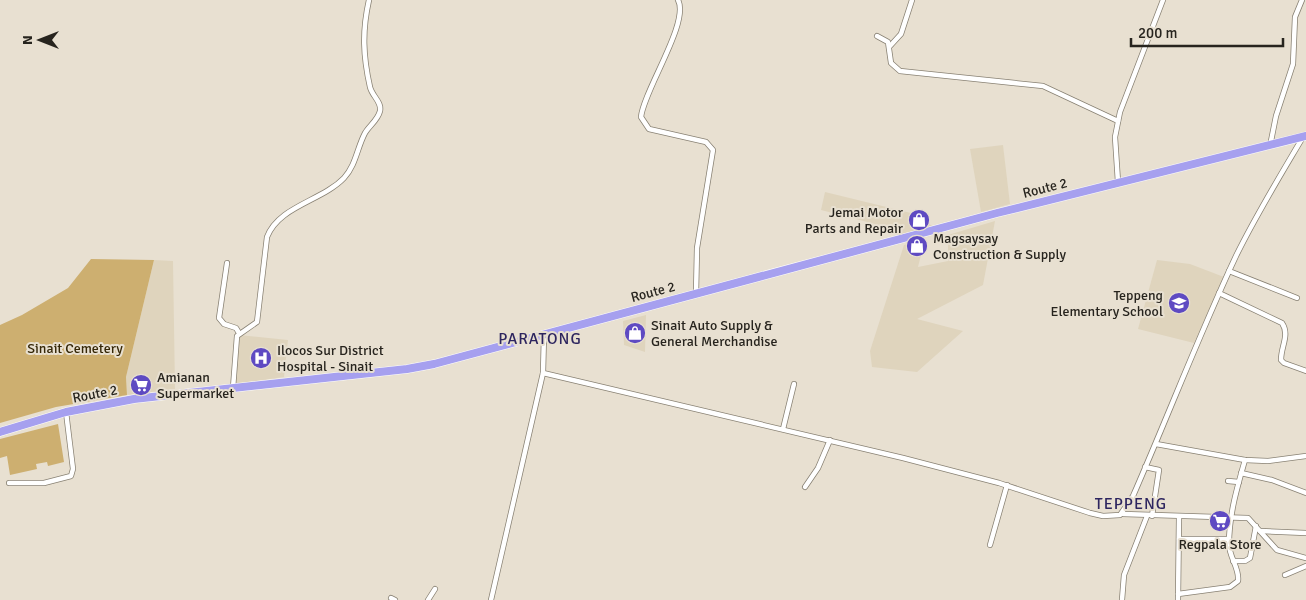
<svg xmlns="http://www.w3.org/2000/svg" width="1306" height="600" font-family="Signika,sans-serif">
<rect width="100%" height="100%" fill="#e8e0d1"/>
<g fill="#dfd4bd">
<path d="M 1003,145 L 1010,204 L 981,212 L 970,149 Z"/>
<path d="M 825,192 L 915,214 L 932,226 L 897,236 L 898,230 L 821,210 Z"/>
<path d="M 995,221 L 983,285 L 917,319 L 963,331 L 917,372 L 872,367 L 870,351 L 904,245 L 925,239 L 918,267 L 948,261 L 948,235 Z"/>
<path d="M 154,260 L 173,261 L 175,389 L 127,395 L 126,377 Z"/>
<path d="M 1157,260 L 1190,264 L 1224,277 L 1194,343 L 1138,329 Z"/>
<path d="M 646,315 L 645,352 L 624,345 L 623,321 Z"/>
<path d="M 239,335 L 288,340 L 284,377 L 235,384 Z"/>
</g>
<g fill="#cdaf70">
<path d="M 91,259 L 154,260 L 126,377 L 127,395 L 56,407 L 0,423 L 0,325 L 22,315 L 68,288 Z"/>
<path d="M 58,424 L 64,462 L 48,466 L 47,462 L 36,464 L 37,469 L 10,475 L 7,456 L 0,458 L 0,439 Z"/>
</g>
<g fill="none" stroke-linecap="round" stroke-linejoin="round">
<g stroke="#888173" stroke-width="6">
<g id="minor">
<path d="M 678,0 C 690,22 644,90 641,117 L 649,129 L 706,142 L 713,150 L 697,248 L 696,294"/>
<path d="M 877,36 L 888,42 L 891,63 L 900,71 L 1043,86 L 1118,121"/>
<path d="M 890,46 L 901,34 L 912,0"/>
<path d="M 1270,146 L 1276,116 L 1293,64 L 1295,17 L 1302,0"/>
<path d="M 1118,182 L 1115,137 L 1120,112 L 1163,0"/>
<path d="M 227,263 L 219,318 L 224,324 L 236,328 L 239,333"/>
<path d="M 1229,271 L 1297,298"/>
<path d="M 1219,293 L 1282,323 C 1290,335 1281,346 1281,360 L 1284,363 L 1306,371"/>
<path d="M 543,373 L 903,458 L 999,483 L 1090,513 L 1103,516 L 1120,515 L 1133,496 C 1168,416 1199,335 1236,256 C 1256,215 1280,176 1303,137"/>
<path d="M 233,388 L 237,336 L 257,322 L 267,237 C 279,206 322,201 344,178 C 356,165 357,148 365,133 C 369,126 378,120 380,111 C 382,102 372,96 370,87 C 363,56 362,31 369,0"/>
<path d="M 783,429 L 794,384"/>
<path d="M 1156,444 L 1245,460 L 1268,461 L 1306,456"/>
<path d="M 1145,467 L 1159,470 L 1152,516"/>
<path d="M 1241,473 L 1272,480 L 1306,493"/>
<path d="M 1228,481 L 1239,482"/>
<path d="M 9,483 L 44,483 L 71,476 L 73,469 L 66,412"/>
<path d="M 805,487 L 818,468 L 830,440"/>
<path d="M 1123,514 L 1248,518 L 1277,550 L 1306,558"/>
<path d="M 1260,531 L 1306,533"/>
<path d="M 1179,539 L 1229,539"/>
<path d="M 990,545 L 1007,485"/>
<path d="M 1233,561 L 1245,561 L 1250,558 L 1256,526"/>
<path d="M 1285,575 L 1306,566"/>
<path d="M 1178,594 L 1230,587 L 1238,581 C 1240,569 1229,557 1229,544 C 1229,515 1237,488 1245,460"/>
<path d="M 391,598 L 395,600"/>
<path d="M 428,600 L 435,589"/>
<path d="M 491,600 L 543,373 L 544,335"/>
<path d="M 1122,600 L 1124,575 L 1147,516"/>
<path d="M 1178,600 L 1179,517"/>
</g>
</g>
<g stroke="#fff" stroke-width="9">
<path id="trunk" d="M 0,432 L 66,412 L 134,399 L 407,369 L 434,364 L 997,213 L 1306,136"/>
</g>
<use href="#minor" stroke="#fff" stroke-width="4.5"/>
<use href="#trunk" stroke="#a6a0ef" stroke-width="8"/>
</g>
<defs>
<g id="shop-disc" transform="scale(1.125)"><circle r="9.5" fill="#5e4ac2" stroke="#e8e0d1"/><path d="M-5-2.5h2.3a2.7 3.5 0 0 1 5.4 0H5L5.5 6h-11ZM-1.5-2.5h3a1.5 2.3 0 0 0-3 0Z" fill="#fff"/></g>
<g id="school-disc" transform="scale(1.125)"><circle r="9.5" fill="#5e4ac2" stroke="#e8e0d1"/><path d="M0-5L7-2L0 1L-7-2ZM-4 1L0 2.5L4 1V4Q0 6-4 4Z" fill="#fff"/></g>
<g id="hospital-disc" transform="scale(1.125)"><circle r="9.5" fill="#5e4ac2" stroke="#e8e0d1"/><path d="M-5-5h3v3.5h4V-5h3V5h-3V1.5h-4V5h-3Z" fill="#fff"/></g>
<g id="supermarket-disc" transform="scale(1.125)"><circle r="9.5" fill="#5e4ac2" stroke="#e8e0d1"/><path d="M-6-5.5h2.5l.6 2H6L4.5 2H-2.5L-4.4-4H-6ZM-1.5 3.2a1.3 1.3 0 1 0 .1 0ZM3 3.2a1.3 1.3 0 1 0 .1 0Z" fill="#fff"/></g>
</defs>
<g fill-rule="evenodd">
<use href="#shop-disc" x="919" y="220"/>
<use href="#shop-disc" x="917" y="246"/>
<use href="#school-disc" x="1179" y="303"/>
<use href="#shop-disc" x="635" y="333"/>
<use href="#hospital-disc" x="261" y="358"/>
<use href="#supermarket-disc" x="141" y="385"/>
<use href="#supermarket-disc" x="1220" y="521"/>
</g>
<g text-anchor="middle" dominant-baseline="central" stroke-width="4" stroke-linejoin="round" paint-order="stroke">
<g font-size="14" fill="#27241e" stroke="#e8e0d1">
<text transform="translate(1045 188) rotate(-14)">Route 2</text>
<text transform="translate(653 292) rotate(-15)">Route 2</text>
<text transform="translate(95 394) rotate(-11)">Route 2</text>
</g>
<g font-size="14" fill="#27241e" stroke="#e8e0d1" text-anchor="start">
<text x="903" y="212" text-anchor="end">Jemai Motor<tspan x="903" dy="16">Parts and Repair</tspan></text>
<text x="933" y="238">Magsaysay<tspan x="933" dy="16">Construction &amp; Supply</tspan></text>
<text x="1163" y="295" text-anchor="end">Teppeng<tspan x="1163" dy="16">Elementary School</tspan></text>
<text x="651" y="325">Sinait Auto Supply &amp;<tspan x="651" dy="16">General Merchandise</tspan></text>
<text x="277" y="350">Ilocos Sur District<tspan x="277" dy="16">Hospital - Sinait</tspan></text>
<text x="157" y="377">Amianan<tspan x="157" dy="16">Supermarket</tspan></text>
<text x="1220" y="544" text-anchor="middle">Regpala Store</text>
</g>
<g font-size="14" fill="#352707" stroke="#e8e0d1">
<text x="75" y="348">Sinait Cemetery</text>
</g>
<g font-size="16" letter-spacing="1" fill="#2d255f" stroke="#e8e0d1">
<text x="540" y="339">PARATONG</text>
<text x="1131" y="504">TEPPENG</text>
</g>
</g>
<g transform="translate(40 40) rotate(270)" stroke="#e8e0d1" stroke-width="4" paint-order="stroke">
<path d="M0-4L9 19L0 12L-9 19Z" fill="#27241e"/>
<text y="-8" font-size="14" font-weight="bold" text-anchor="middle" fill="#27241e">N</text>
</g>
<path d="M1131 38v8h152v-8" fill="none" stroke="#27241e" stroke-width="2.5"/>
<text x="1138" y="38" font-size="15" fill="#27241e" stroke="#e8e0d1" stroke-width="4" paint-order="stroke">200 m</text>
</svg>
